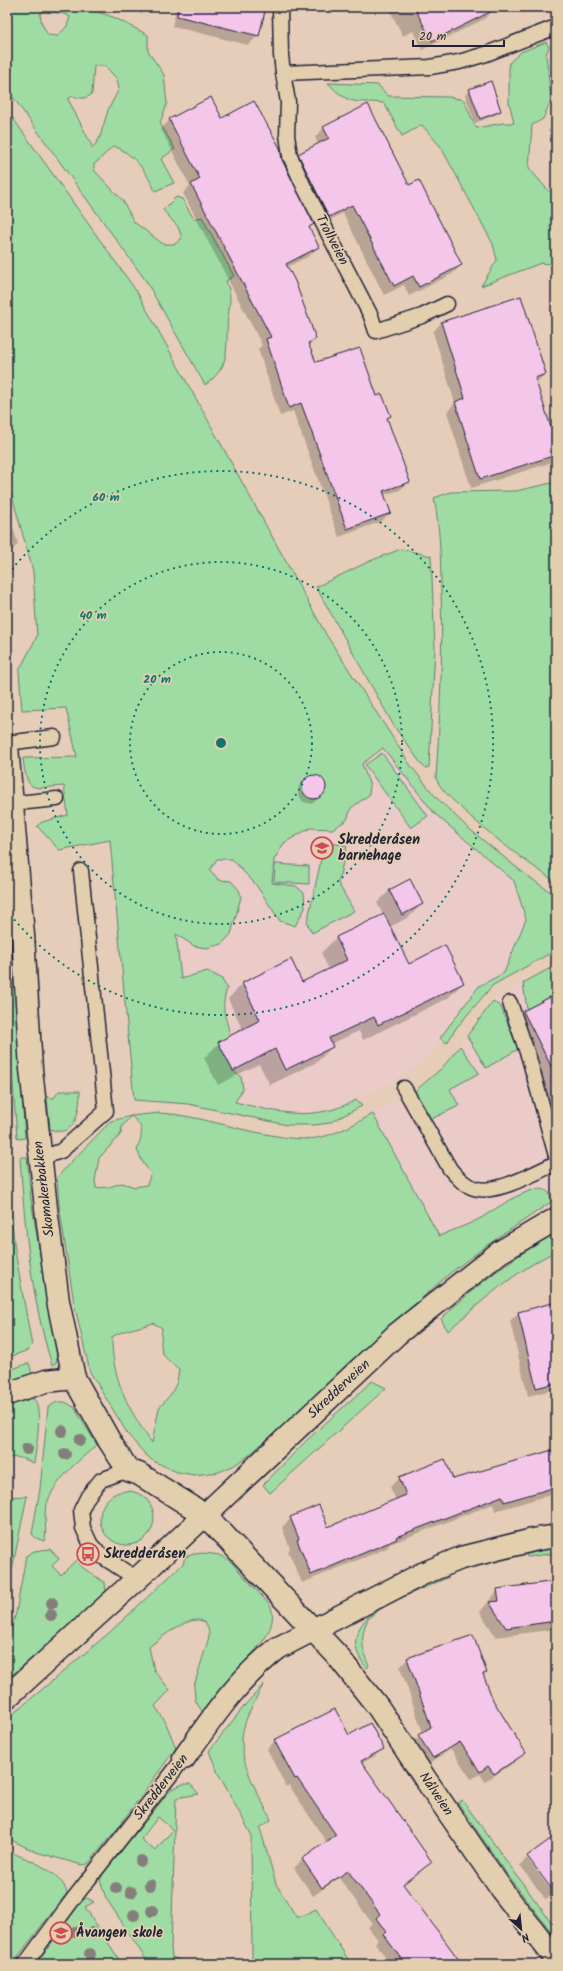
<svg xmlns="http://www.w3.org/2000/svg" width="563" height="1971" font-family="Kalam,sans-serif">
<rect width="100%" height="100%" fill="#e6cdb9"/>
<filter id="ink" filterUnits="userSpaceOnUse"><feTurbulence type="fractalNoise" baseFrequency=".025" numOctaves="2"/><feDisplacementMap in="SourceGraphic" scale="8" xChannelSelector="R" yChannelSelector="G"/><feConvolveMatrix kernelMatrix="1 2 1 2 8 2 1 2 1" color-interpolation-filters="sRGB"/></filter>
<g filter="url(#ink)">
<g fill="#eacbc8">
<path d="M 184,640 L 383,748 L 435,814 L 514,881 L 526,919 L 504,973 L 479,986 L 466,1001 L 431,1052 L 418,1065 L 390,1083 L 346,1106 L 330,1111 L 302,1115 L 255,1107 L 225,1099 L 181,980 L 174,922 Z"/>
<path d="M 556,965 L 556,1187 L 548,1191 L 541,1189 L 519,1194 L 480,1218 L 439,1236 L 373,1114 L 418,1090 L 442,1068 L 493,1001 Z"/>
</g>
<g fill="#9fdca3" stroke="#607f6f" fill-rule="evenodd">
<path d="M 18,7 L 83,7 L 113,17 L 148,35 L 148,51 L 164,75 L 167,104 L 160,123 L 175,149 L 161,159 L 174,183 L 155,191 C 147,172 134,154 114,146 C 106,151 102,159 94,164 L 94,170 L 123,201 L 134,222 L 163,244 L 175,244 L 182,238 L 178,227 L 163,210 L 176,197 L 182,199 L 194,219 L 202,217 L 234,276 L 226,281 C 232,296 230,301 228,317 C 225,346 233,365 205,385 L 146,281 L 7,89 L 7,10 ZM 44,9 C 53,15 62,11 70,17 L 67,26 L 58,36 L 48,35 L 42,24 L 40,15 ZM 94,66 L 105,66 L 117,79 L 119,89 L 108,110 L 100,137 L 93,148 L 68,99 L 73,96 C 80,99 86,99 92,94 Z"/>
<path d="M 124,7 L 143,7 L 142,13 Z"/>
<path d="M 546,42 L 549,47 L 546,54 L 551,100 L 543,119 L 532,125 L 529,168 L 545,187 L 556,197 L 556,265 L 541,263 L 481,286 L 497,260 L 493,244 L 441,147 L 422,125 L 402,136 L 384,103 C 354,100 351,107 328,83 L 378,85 L 388,96 L 449,97 L 464,100 L 476,128 L 503,123 L 514,123 L 509,102 L 509,63 L 521,52 Z"/>
<path d="M 7,110 L 137,292 L 327,636 L 411,766 L 435,796 L 468,828 L 526,875 L 556,896 L 556,950 L 493,985 L 456,1028 L 447,1043 L 440,1038 L 479,986 L 504,973 L 526,919 L 514,881 L 435,814 L 383,748 L 362,764 L 370,786 L 369,795 L 351,808 L 347,820 L 332,829 L 310,828 L 284,843 L 274,860 L 272,883 L 296,886 L 304,893 L 305,908 L 295,926 L 280,921 L 256,885 L 232,859 L 217,859 L 210,870 L 219,880 L 231,881 L 239,890 L 241,897 L 231,934 L 222,944 L 207,948 L 194,946 L 176,934 L 181,979 L 207,971 L 221,978 L 227,988 C 220,1012 226,1014 230,1036 C 232,1047 232,1059 233,1071 L 241,1077 L 243,1089 L 235,1102 C 279,1113 314,1122 356,1100 L 362,1106 L 329,1123 L 315,1125 L 287,1125 L 188,1104 L 134,1100 L 110,840 L 59,850 L 37,826 L 42,822 L 68,815 L 64,786 C 33,788 27,795 23,758 L 77,757 L 66,708 L 22,710 L 19,671 L 37,636 L 33,571 L 7,478 Z"/>
<path d="M 556,482 L 556,882 C 522,859 490,835 459,806 C 451,798 440,789 436,778 C 440,716 443,654 441,592 C 441,561 440,529 434,498 L 451,492 L 516,491 Z"/>
<path d="M 401,549 L 431,556 L 435,648 L 429,767 L 425,768 L 422,765 L 394,726 L 316,587 L 370,561 Z"/>
<path d="M 7,577 C 11,593 14,615 8,629 Z"/>
<path d="M 382,753 L 428,816 L 411,828 L 365,765 Z"/>
<path d="M 325,842 L 347,846 L 338,883 L 354,911 L 312,933 L 307,923 Z"/>
<path d="M 275,864 L 309,866 L 309,884 L 274,882 Z"/>
<path d="M 7,889 L 25,1138 L 19,1139 L 17,1137 L 7,1008 Z"/>
<path d="M 556,965 L 556,994 L 527,1009 L 523,983 Z"/>
<path d="M 493,1001 L 501,1007 L 518,1049 L 486,1068 L 467,1036 Z"/>
<path d="M 460,1046 L 479,1073 L 450,1089 L 459,1106 L 431,1119 L 415,1091 L 442,1068 Z"/>
<path d="M 59,1091 L 80,1091 C 80,1109 76,1140 50,1129 L 47,1097 L 54,1098 Z"/>
<path d="M 159,1113 C 197,1115 233,1129 271,1135 C 287,1138 305,1141 322,1137 C 341,1132 356,1123 373,1114 L 439,1236 C 453,1230 468,1225 481,1218 C 493,1211 551,1168 551,1202 L 483,1248 L 449,1274 L 346,1365 L 294,1416 L 248,1456 L 233,1466 L 219,1472 L 194,1475 L 177,1472 L 153,1461 L 146,1455 L 129,1436 L 90,1372 L 74,1303 L 59,1204 L 57,1178 L 67,1166 L 111,1121 L 131,1116 ZM 131,1116 C 146,1128 142,1134 137,1150 L 143,1163 L 151,1173 L 147,1185 L 135,1187 L 122,1183 L 109,1187 L 96,1188 L 95,1181 L 99,1158 L 121,1134 L 122,1126 ZM 153,1323 L 162,1328 C 160,1352 159,1354 179,1369 L 177,1382 L 171,1394 L 159,1408 L 152,1443 C 129,1411 111,1377 112,1337 C 124,1329 139,1328 153,1323 Z"/>
<path d="M 21,1157 L 27,1157 L 31,1200 L 57,1357 L 56,1363 L 52,1365 C 31,1299 25,1228 20,1158 Z"/>
<path d="M 7,1173 L 15,1251 L 32,1346 L 28,1350 L 7,1358 Z"/>
<path d="M 556,1233 L 556,1251 C 516,1271 481,1301 448,1331 L 441,1319 C 475,1286 514,1256 556,1233 Z"/>
<path d="M 29,1363 L 32,1374 L 7,1382 L 7,1371 Z"/>
<path d="M 372,1381 L 386,1388 L 270,1493 L 263,1485 L 306,1441 Z"/>
<path d="M 28,1398 L 34,1399 C 43,1410 36,1449 34,1463 C 24,1459 17,1455 7,1459 L 7,1405 Z"/>
<path d="M 57,1402 L 65,1402 L 74,1407 L 97,1445 C 78,1461 53,1481 46,1507 C 43,1517 48,1531 44,1541 L 36,1538 L 32,1534 L 40,1489 L 48,1407 Z"/>
<circle cx="127" cy="1518" r="27"/>
<path d="M 27,1496 L 7,1595 L 7,1497 Z"/>
<path d="M 556,1548 L 556,1553 L 527,1557 L 526,1554 Z"/>
<path d="M 50,1549 L 59,1559 L 52,1566 L 61,1575 L 76,1560 L 79,1565 L 105,1583 L 106,1592 L 65,1630 L 7,1679 L 7,1641 L 16,1613 L 26,1556 L 34,1551 Z"/>
<path d="M 205,1553 L 219,1555 L 230,1561 L 270,1605 C 276,1617 270,1631 263,1641 L 203,1713 L 195,1700 L 194,1686 L 209,1637 C 209,1598 162,1637 149,1647 L 154,1670 L 170,1690 L 155,1706 L 165,1721 L 176,1748 L 120,1825 L 88,1864 L 82,1865 L 36,1852 L 7,1838 L 7,1719 L 110,1632 L 183,1564 L 185,1557 L 194,1554 Z"/>
<path d="M 444,1576 L 449,1577 C 432,1585 375,1606 367,1621 C 360,1637 362,1651 369,1666 L 367,1668 C 325,1619 411,1591 444,1576 Z"/>
<path d="M 264,1684 C 255,1699 241,1725 242,1742 C 242,1769 260,1796 271,1820 L 260,1828 L 276,1884 L 297,1918 L 316,1909 L 351,1964 L 224,1964 C 232,1959 243,1963 252,1959 L 251,1834 L 218,1773 L 209,1751 L 245,1705 Z"/>
<path d="M 183,1784 L 190,1784 L 199,1794 L 176,1798 L 171,1948 L 172,1957 L 189,1964 L 149,1964 L 106,1898 L 100,1880 L 103,1874 L 168,1793 L 172,1789 ZM 158,1817 L 173,1830 L 155,1851 L 141,1839 Z"/>
<path d="M 462,1800 L 556,1929 L 556,1938 L 509,1877 L 458,1803 Z"/>
<path d="M 7,1851 C 27,1859 61,1870 67,1893 L 12,1964 L 7,1964 Z"/>
<path d="M 87,1898 L 94,1902 L 85,1907 L 122,1964 L 36,1964 L 82,1901 Z"/>
</g>
<g fill="#0003">
<path d="M 177,7 L 265,7 L 258,36 L 248,45 L 172,26 Z"/>
<path d="M 388,7 L 492,7 L 493,10 L 484,19 L 422,50 L 413,31 L 403,36 Z"/>
<path d="M 490,83 L 500,111 L 496,115 L 475,123 L 465,95 L 469,90 Z"/>
<path d="M 170,120 L 222,120 L 281,160 L 313,224 L 308,228 L 318,247 L 309,256 L 287,267 L 315,339 L 308,346 L 316,363 L 377,397 L 390,416 L 386,420 L 409,481 L 400,490 L 384,495 L 390,512 L 382,521 L 339,537 L 293,411 L 280,416 L 258,349 L 262,345 L 183,193 L 190,186 L 161,129 Z"/>
<path d="M 556,122 L 556,138 L 548,131 Z"/>
<path d="M 324,128 L 408,186 L 461,265 L 452,274 L 409,296 L 404,285 L 384,295 L 343,213 L 320,225 L 290,164 L 299,154 L 318,144 L 315,137 Z"/>
<path d="M 442,322 L 545,374 L 536,383 L 556,446 L 556,456 L 549,463 L 471,488 L 447,412 L 455,403 L 433,332 Z"/>
<path d="M 7,507 L 18,544 L 13,549 L 7,551 Z"/>
<path d="M 312,775 L 321,777 L 326,785 L 324,793 L 312,804 L 303,802 L 298,794 L 299,785 Z"/>
<path d="M 390,890 L 422,904 L 409,917 L 390,927 L 408,965 L 463,983 L 448,998 L 363,1040 L 359,1031 L 331,1044 L 332,1047 L 317,1062 L 270,1085 L 259,1064 L 218,1085 L 204,1058 L 219,1043 L 243,1030 L 228,999 L 243,983 L 302,983 L 329,970 L 321,953 L 336,938 L 383,915 L 377,903 Z"/>
<path d="M 556,995 L 556,1113 L 511,1024 L 524,1012 Z"/>
<path d="M 556,1303 L 556,1389 L 528,1396 L 510,1321 L 518,1313 Z"/>
<path d="M 556,1450 L 556,1493 L 495,1511 L 493,1504 L 390,1544 L 387,1548 L 302,1583 L 288,1551 L 290,1549 L 282,1527 L 291,1518 L 328,1529 L 396,1500 L 390,1487 L 400,1478 L 452,1480 Z"/>
<path d="M 556,1582 L 556,1629 L 496,1637 L 480,1612 L 498,1590 Z"/>
<path d="M 408,1659 L 485,1673 L 483,1675 L 492,1701 L 524,1753 L 516,1761 L 485,1782 L 480,1774 L 471,1779 L 451,1749 L 425,1766 L 411,1744 L 423,1733 L 400,1667 Z"/>
<path d="M 556,1698 L 556,1713 L 550,1704 Z"/>
<path d="M 348,1736 L 383,1748 L 374,1757 L 362,1763 L 430,1862 L 403,1885 L 460,1964 L 391,1964 L 375,1943 L 378,1940 L 368,1927 L 372,1923 L 339,1878 L 313,1896 L 294,1868 L 302,1860 L 327,1843 L 289,1785 L 286,1787 L 267,1749 L 275,1741 Z"/>
<path d="M 527,1858 L 556,1897 L 556,1898 L 553,1894 L 546,1900 L 520,1865 Z"/>
</g>
<g fill="#f4c6ea" stroke="#22223b">
<path d="M 178,7 L 266,7 L 259,36 L 177,16 Z"/>
<path d="M 414,7 L 500,7 L 432,41 Z"/>
<path d="M 491,81 L 501,111 L 480,119 L 469,89 Z"/>
<path d="M 211,97 L 222,118 L 254,101 L 280,148 L 282,160 L 314,224 L 309,227 L 319,247 L 286,264 L 295,281 L 316,339 L 308,343 L 316,362 L 360,348 L 377,396 L 382,394 L 391,416 L 387,418 L 410,482 L 383,491 L 391,513 L 347,529 L 301,403 L 289,408 L 266,339 L 271,337 L 191,184 L 200,179 L 169,119 Z"/>
<path d="M 368,104 L 409,185 L 419,180 L 462,265 L 419,287 L 413,276 L 394,286 L 352,205 L 329,217 L 298,154 L 329,138 L 323,127 Z"/>
<path d="M 521,296 L 546,374 L 535,378 L 556,443 L 556,455 L 480,479 L 455,402 L 465,398 L 441,322 Z"/>
<circle cx="314" cy="787" r="12"/>
<path d="M 410,879 L 423,904 L 402,915 L 389,890 Z"/>
<path d="M 384,914 L 409,964 L 445,945 L 464,983 L 378,1025 L 374,1017 L 329,1038 L 333,1047 L 285,1070 L 275,1049 L 233,1071 L 218,1042 L 260,1020 L 242,983 L 291,959 L 302,982 L 347,960 L 336,937 Z"/>
<path d="M 556,994 L 556,1076 L 523,1011 Z"/>
<path d="M 556,1302 L 556,1383 L 536,1388 L 518,1312 Z"/>
<path d="M 556,1449 L 556,1487 L 504,1502 L 502,1496 L 396,1537 L 397,1539 L 311,1575 L 297,1540 L 299,1539 L 290,1517 L 319,1505 L 328,1527 L 406,1495 L 399,1477 L 445,1459 L 453,1479 Z"/>
<path d="M 556,1581 L 556,1621 L 506,1628 L 489,1602 L 499,1601 L 497,1589 Z"/>
<path d="M 473,1635 L 487,1673 L 483,1674 L 493,1700 L 526,1753 L 494,1774 L 488,1766 L 480,1772 L 460,1742 L 433,1758 L 418,1735 L 431,1727 L 407,1658 Z"/>
<path d="M 335,1709 L 349,1735 L 370,1723 L 384,1749 L 361,1761 L 432,1862 L 403,1884 L 462,1964 L 405,1964 L 383,1934 L 386,1932 L 376,1918 L 380,1914 L 348,1871 L 322,1888 L 302,1859 L 336,1835 L 297,1778 L 295,1779 L 274,1740 Z"/>
<path d="M 556,1835 L 556,1895 L 527,1856 Z"/>
</g>
<g fill="none" stroke-linecap="round" stroke-linejoin="round">
<g stroke="#22223b" stroke-width="17">
<g id="lane">
<path d="M 280,7 L 281,55 L 283,73 L 430,67 L 459,62 L 486,54 L 556,27"/>
<path d="M 283,73 L 288,102 L 287,135 L 290,156 L 304,187 L 371,316 L 376,331 L 422,316 L 447,304"/>
<path d="M 7,743 L 54,737"/>
<path d="M 7,804 L 57,799"/>
<path d="M 510,1003 L 529,1058 L 556,1156"/>
<path d="M 404,1088 L 450,1169 C 457,1177 464,1185 474,1188 C 494,1196 537,1172 556,1163"/>
<path d="M 41,1158 L 61,1151 L 106,1111 L 81,871"/>
<path d="M 128,1470 L 101,1480 L 88,1496 L 81,1510 L 83,1528 L 91,1545 L 103,1557 L 137,1579"/>
<path d="M 25,1964 L 74,1898 L 184,1758"/>
</g>
</g>
<g stroke="#22223b" stroke-width="25">
<g id="street">
<path d="M 7,746 L 23,935 L 31,1069 L 46,1208 L 58,1301 L 74,1378 L 110,1442 L 128,1470 L 139,1474 L 205,1515 L 336,1654 L 378,1707 L 426,1780 L 504,1893 L 556,1959"/>
<path d="M 7,1394 L 46,1381 L 74,1378"/>
<path d="M 184,1758 C 212,1718 239,1678 278,1648 L 422,1574 L 461,1558 L 533,1540 L 556,1536"/>
</g>
</g>
<g stroke="#22223b" stroke-width="25">
<path id="secondary" d="M 7,1697 L 137,1579 L 397,1334 L 500,1252 L 556,1219"/>
</g>
<use href="#lane" stroke="#e3cfad" stroke-width="14"/>
<use href="#street" stroke="#e3cfad" stroke-width="22"/>
<use href="#secondary" stroke="#e3cfad" stroke-width="22"/>
</g>
<g fill="#857e7c">
<circle cx="62" cy="1431" r="6"/>
<circle cx="80" cy="1440" r="6"/>
<circle cx="27" cy="1449" r="6"/>
<circle cx="65" cy="1454" r="6"/>
<circle cx="52" cy="1603" r="6"/>
<circle cx="51" cy="1615" r="6"/>
<circle cx="141" cy="1861" r="6"/>
<circle cx="150" cy="1885" r="6"/>
<circle cx="116" cy="1888" r="6"/>
<circle cx="131" cy="1892" r="6"/>
<circle cx="152" cy="1911" r="6"/>
<circle cx="134" cy="1915" r="6"/>
<circle cx="75" cy="1932" r="6"/>
<circle cx="92" cy="1933" r="6"/>
<circle cx="90" cy="1954" r="6"/>
</g>
</g>
<g fill="none" stroke="#0f766e" stroke-width="2" stroke-dasharray="2 4">
<circle cx="221" cy="743" r="91"/>
<circle cx="221" cy="743" r="181"/>
<path d="M8 574A272 272 0 1 1 8 912"/>
</g>
<defs>
<g id="school-ring" transform="scale(1.15)"><circle r="9.5" fill="#e3cfad" stroke="#d1495b" stroke-width="1.5"/><path d="M0-5L7-2L0 1L-7-2ZM-4 1L0 2.5L4 1V4Q0 6-4 4Z" fill="#d1495b"/></g>
<g id="bus-ring" transform="scale(1.15)"><circle r="9.5" fill="#e3cfad" stroke="#d1495b" stroke-width="1.5"/><path d="M-5-6H5V4H4V6H2V4H-2V6H-4V4H-5ZM-3.5-4V0h7V-4ZM-3.5 1.2v1.5H-2V1.2ZM2 1.2v1.5H3.5V1.2Z" fill="#d1495b"/></g>
</defs>
<g fill-rule="evenodd">
<use href="#school-ring" x="322" y="848"/>
<use href="#bus-ring" x="88" y="1554"/>
<use href="#school-ring" x="61" y="1933"/>
</g>
<g text-anchor="middle" dominant-baseline="central" stroke-width="3.5" stroke-linejoin="round" paint-order="stroke">
<g font-size="14" fill="#22223b" stroke="#e3cfad">
<text transform="translate(332 240) rotate(62)">Trollveien</text>
<text transform="translate(44 1189) rotate(-97)">Skomakerbakken</text>
<text transform="translate(339 1389) rotate(-43)">Skredderveien</text>
<text transform="translate(161 1787) rotate(-52)">Skredderveien</text>
<text transform="translate(436 1794) rotate(56)">Nålveien</text>
</g>
<g font-size="14" font-weight="bold" fill="#22223b" stroke="#e3cfad" text-anchor="start">
<text x="338" y="840">Skredderåsen<tspan x="338" dy="16">barnehage</tspan></text>
<text x="104" y="1554">Skredderåsen</text>
<text x="76" y="1933">Åvangen skole</text>
</g>
</g>
<circle cx="221" cy="743" r="6" fill="#0f766e" stroke="#e3cfad" stroke-width="2"/>
<g font-size="12" text-anchor="middle" font-weight="bold" fill="#0f766e" stroke="#e3cfad" stroke-width="3.5" stroke-linejoin="round" paint-order="stroke">
<text x="106" y="501">60 m</text>
<text x="93" y="619">40 m</text>
<text x="157" y="683">20 m</text>
</g>
<rect width="563" height="1971" fill="none" stroke="#e3cfad" stroke-width="24"/>
<rect x="12" y="12" width="539" height="1947" fill="none" stroke="#22223b" stroke-width="1.5" filter="url(#ink)"/>
<g transform="translate(521 1929) rotate(153)" stroke="#e3cfad" stroke-width="3" paint-order="stroke">
<path d="M0-3L7 15L0 10L-7 15Z" fill="#22223b"/>
<text y="-6" font-size="11" font-weight="bold" text-anchor="middle" fill="#22223b">N</text>
</g>
<path d="M413 40v6h91v-6" fill="none" stroke="#22223b" stroke-width="2"/>
<text x="419" y="40" font-size="12" fill="#22223b" stroke="#e3cfad" stroke-width="3" paint-order="stroke">20 m</text>
</svg>
